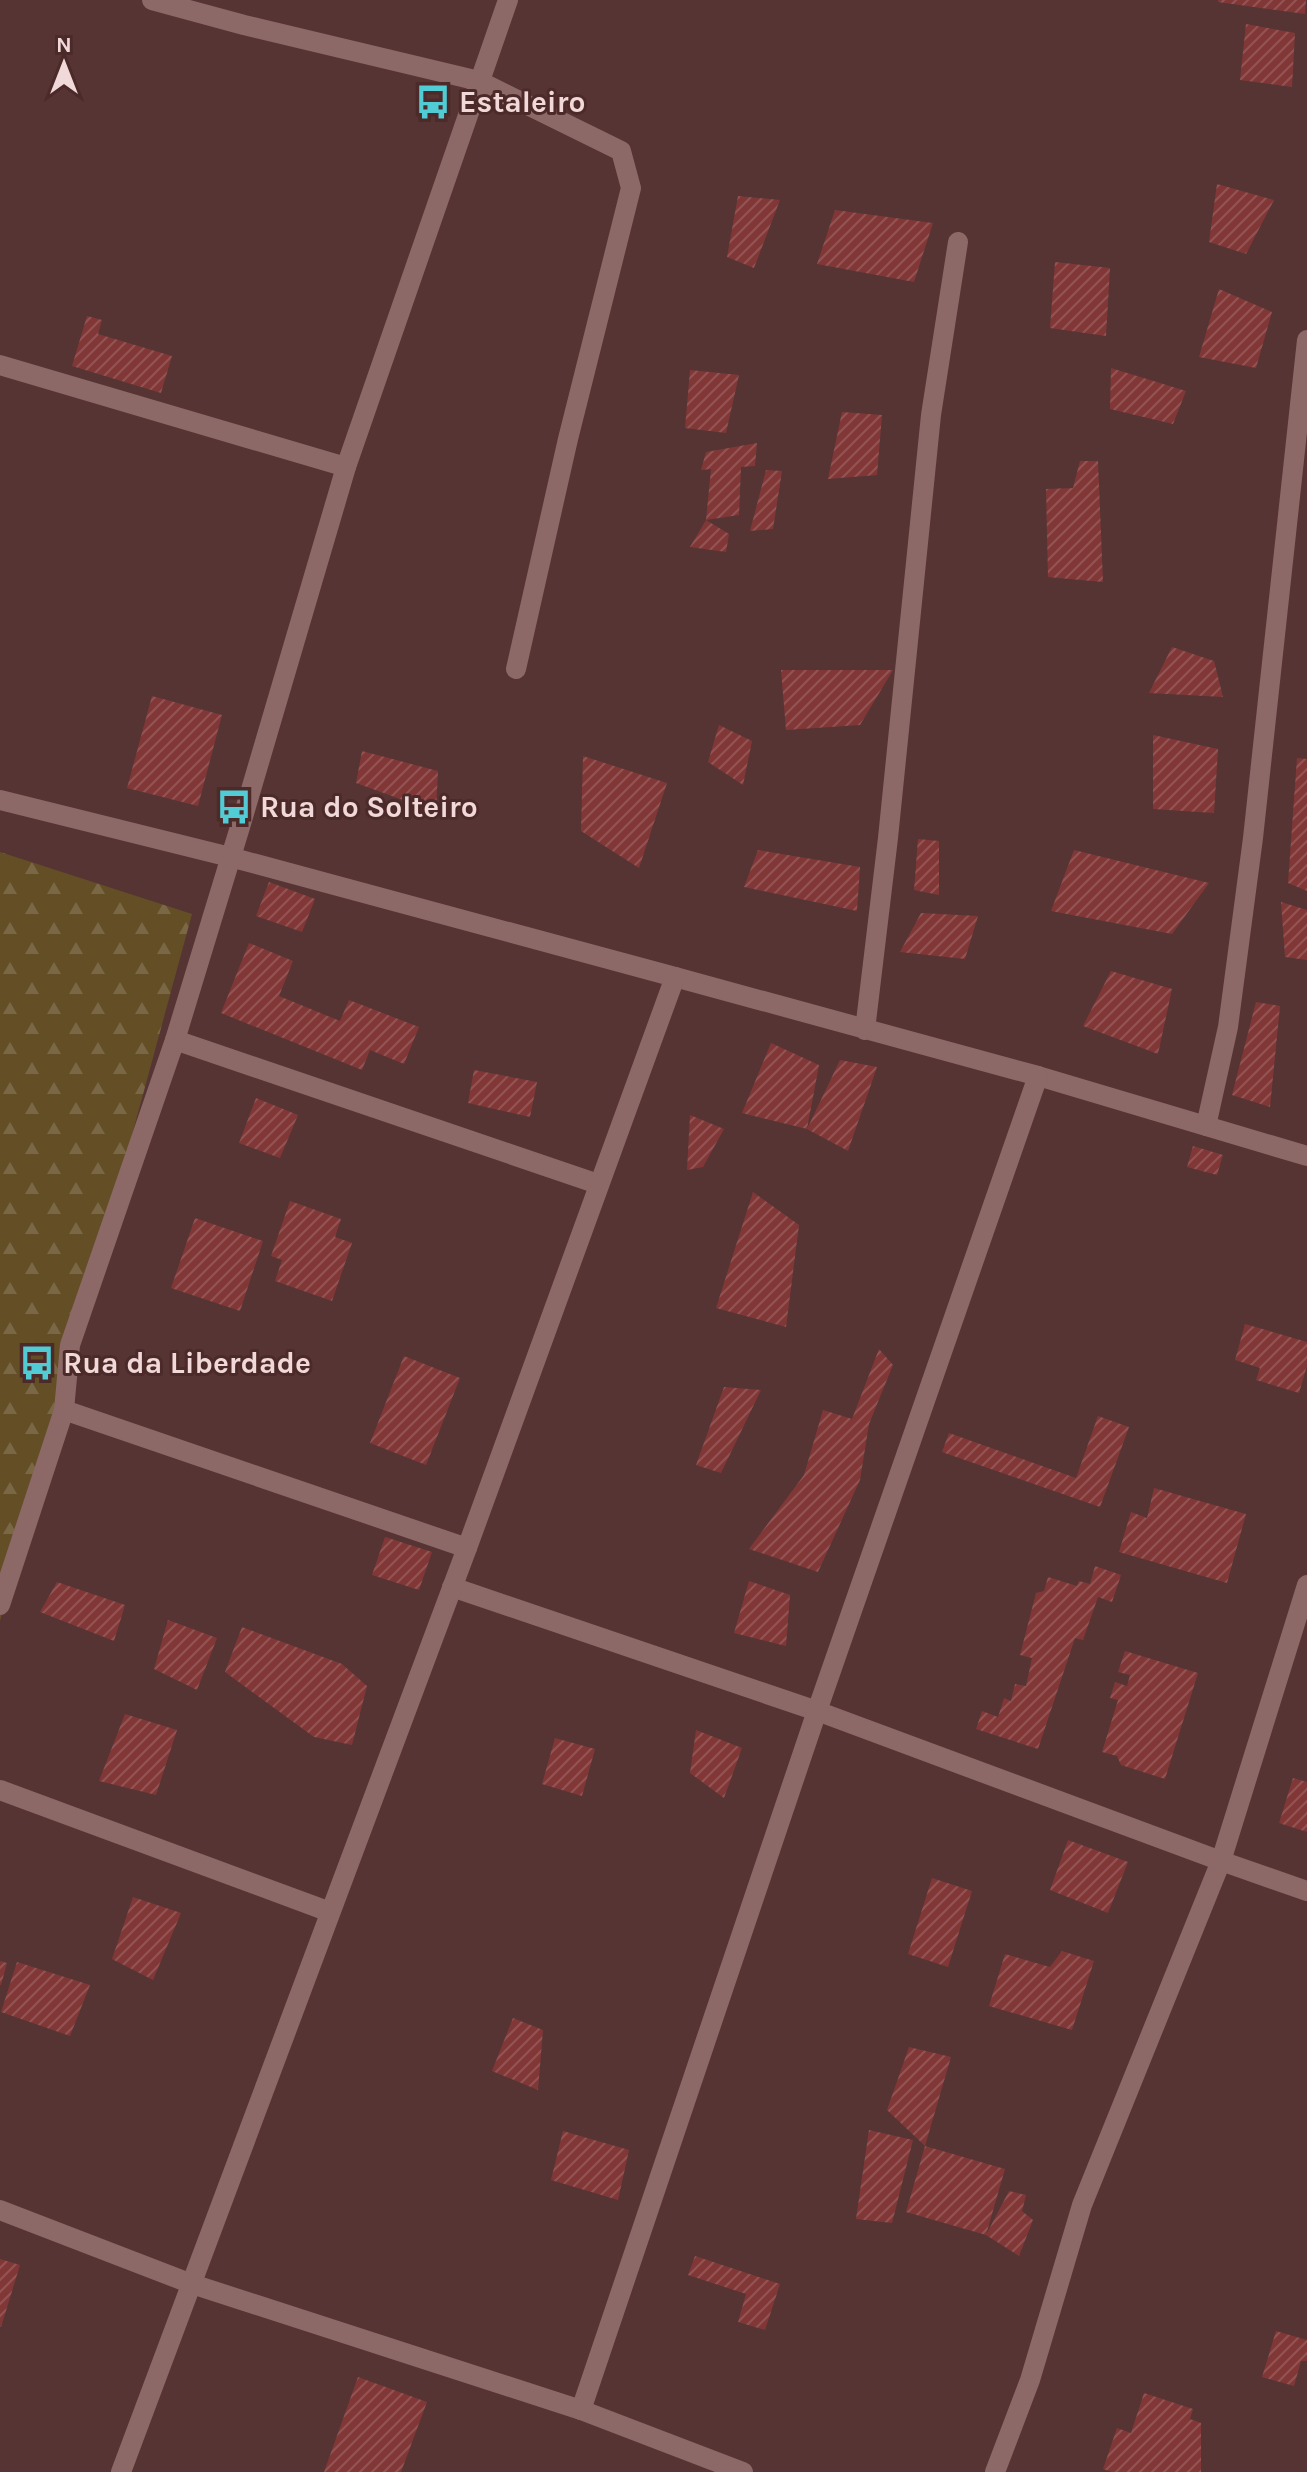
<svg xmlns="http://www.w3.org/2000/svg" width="1307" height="2472" font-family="Karla,sans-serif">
<defs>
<pattern id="forest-firs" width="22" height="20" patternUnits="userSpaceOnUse" patternTransform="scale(2)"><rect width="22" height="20" fill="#634e26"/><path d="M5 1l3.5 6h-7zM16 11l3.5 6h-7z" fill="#7a6745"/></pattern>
<pattern id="building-hatch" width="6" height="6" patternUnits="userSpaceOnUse" patternTransform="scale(2)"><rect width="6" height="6" fill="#823737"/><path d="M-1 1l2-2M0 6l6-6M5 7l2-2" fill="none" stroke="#945353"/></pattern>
</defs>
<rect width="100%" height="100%" fill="#563433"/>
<path fill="url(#forest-firs)" d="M 0,852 L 192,914 L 0,1621 Z"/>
<g fill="url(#building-hatch)">
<path d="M 1218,0 L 1306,0 L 1305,14 L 1218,2 Z"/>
<path d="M 1246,24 L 1295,33 L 1292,87 L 1240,80 Z"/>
<path d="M 1217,184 L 1274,200 L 1246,254 L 1209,242 Z"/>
<path d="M 738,196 L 780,200 L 754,268 L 727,257 Z"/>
<path d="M 835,210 L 933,223 L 914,282 L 817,264 Z"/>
<path d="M 1055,262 L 1110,268 L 1106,336 L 1050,328 Z"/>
<path d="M 1219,289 L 1272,312 L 1256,368 L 1199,357 Z"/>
<path d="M 87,316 L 102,320 L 98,334 L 172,356 L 161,393 L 72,366 Z"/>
<path d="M 1111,368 L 1186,391 L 1173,424 L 1110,409 Z"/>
<path d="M 690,370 L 739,375 L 726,433 L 685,428 Z"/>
<path d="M 842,412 L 882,415 L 877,475 L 828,479 Z"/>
<path d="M 757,443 L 755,466 L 741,467 L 739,515 L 706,520 L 711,469 L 701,470 L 706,452 Z"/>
<path d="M 1080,461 L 1098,461 L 1103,582 L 1048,577 L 1046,489 L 1073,488 Z"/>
<path d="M 766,470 L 782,471 L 773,529 L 750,531 Z"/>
<path d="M 706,520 L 729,534 L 726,552 L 690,547 Z"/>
<path d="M 1172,647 L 1214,661 L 1223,697 L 1149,693 Z"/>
<path d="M 781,670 L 893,670 L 860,725 L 786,730 Z"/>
<path d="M 152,696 L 222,715 L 198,806 L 127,788 Z"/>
<path d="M 719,725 L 752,741 L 743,785 L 708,762 Z"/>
<path d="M 1153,735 L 1218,749 L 1214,813 L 1153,809 Z"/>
<path d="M 362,751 L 438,771 L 436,812 L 356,783 Z"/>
<path d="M 583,756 L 667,783 L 639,868 L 581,831 Z"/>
<path d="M 1297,758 L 1307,759 L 1307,891 L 1288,883 Z"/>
<path d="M 918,839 L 939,841 L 939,895 L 914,890 Z"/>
<path d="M 758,850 L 860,867 L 857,911 L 744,887 Z"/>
<path d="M 1074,850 L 1209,883 L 1172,934 L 1051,911 Z"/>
<path d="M 269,882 L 315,899 L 302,932 L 256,916 Z"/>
<path d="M 1281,902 L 1307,910 L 1307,960 L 1285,957 Z"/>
<path d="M 921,913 L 978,916 L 965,959 L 900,952 Z"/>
<path d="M 249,943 L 293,961 L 279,996 L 340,1021 L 349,1000 L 419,1027 L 404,1064 L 370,1050 L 362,1070 L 221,1013 Z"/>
<path d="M 1111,971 L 1172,989 L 1158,1054 L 1083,1026 Z"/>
<path d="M 1256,1002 L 1280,1006 L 1270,1107 L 1232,1095 Z"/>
<path d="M 771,1043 L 819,1065 L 807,1129 L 742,1113 Z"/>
<path d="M 840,1060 L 877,1067 L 848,1151 L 807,1129 Z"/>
<path d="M 474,1070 L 537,1082 L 530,1117 L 468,1103 Z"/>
<path d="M 256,1098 L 298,1115 L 280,1158 L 239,1143 Z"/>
<path d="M 690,1115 L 724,1129 L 703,1167 L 687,1170 Z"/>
<path d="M 1193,1146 L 1223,1155 L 1217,1175 L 1187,1167 Z"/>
<path d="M 753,1192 L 799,1225 L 786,1327 L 716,1308 Z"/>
<path d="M 290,1201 L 341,1219 L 335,1237 L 352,1243 L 332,1301 L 275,1281 L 282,1260 L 271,1256 Z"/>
<path d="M 195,1218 L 263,1241 L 240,1311 L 171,1288 Z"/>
<path d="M 1245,1324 L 1307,1342 L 1307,1366 L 1299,1393 L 1256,1380 L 1260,1368 L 1235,1360 Z"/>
<path d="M 879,1349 L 893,1365 L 869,1424 L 860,1480 L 818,1572 L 749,1549 L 804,1475 L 823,1410 L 852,1419 Z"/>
<path d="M 404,1356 L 460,1378 L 426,1465 L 370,1443 Z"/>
<path d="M 724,1387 L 761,1390 L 721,1473 L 696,1465 Z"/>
<path d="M 1098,1416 L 1129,1427 L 1100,1507 L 942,1452 L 949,1433 L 1076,1478 Z"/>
<path d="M 1154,1488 L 1246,1514 L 1227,1583 L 1119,1552 L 1131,1512 L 1147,1518 Z"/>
<path d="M 385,1537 L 432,1552 L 419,1590 L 372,1575 Z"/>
<path d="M 1095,1566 L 1121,1575 L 1112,1602 L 1098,1597 L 1083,1640 L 1075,1638 L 1038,1749 L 976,1729 L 982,1711 L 998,1717 L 1004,1698 L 1011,1701 L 1015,1684 L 1026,1686 L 1032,1658 L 1020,1655 L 1036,1593 L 1044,1591 L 1048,1577 L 1077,1586 L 1079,1581 L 1090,1584 Z"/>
<path d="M 749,1581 L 790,1595 L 786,1646 L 734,1633 Z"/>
<path d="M 57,1582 L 125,1605 L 114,1641 L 40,1612 Z"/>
<path d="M 168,1620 L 217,1638 L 197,1690 L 154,1669 Z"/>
<path d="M 242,1627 L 342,1664 L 367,1686 L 352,1745 L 314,1737 L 225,1672 Z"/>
<path d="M 1125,1651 L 1198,1673 L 1165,1779 L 1121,1765 L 1117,1756 L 1102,1752 L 1118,1700 L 1110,1698 L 1115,1682 L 1127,1686 L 1130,1675 L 1118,1672 Z"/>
<path d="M 125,1714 L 177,1730 L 156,1795 L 99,1781 Z"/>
<path d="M 696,1730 L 742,1748 L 724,1798 L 690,1773 Z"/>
<path d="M 555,1738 L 595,1749 L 582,1796 L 542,1784 Z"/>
<path d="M 1293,1778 L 1307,1782 L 1307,1832 L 1279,1823 Z"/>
<path d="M 1068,1840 L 1128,1862 L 1108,1913 L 1050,1890 Z"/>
<path d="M 932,1878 L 972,1891 L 948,1967 L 908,1954 Z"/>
<path d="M 133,1897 L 181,1913 L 153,1980 L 112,1959 Z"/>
<path d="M 1062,1951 L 1094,1961 L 1072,2030 L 989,2006 L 1005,1954 L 1050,1967 Z"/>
<path d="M 0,1961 L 7,1963 L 1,1985 L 0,1985 Z"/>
<path d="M 17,1962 L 90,1985 L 70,2036 L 1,2012 Z"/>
<path d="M 513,2018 L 543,2030 L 538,2090 L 492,2071 Z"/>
<path d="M 909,2047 L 951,2057 L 925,2146 L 887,2110 Z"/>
<path d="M 869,2130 L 913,2140 L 892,2223 L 856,2219 Z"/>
<path d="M 563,2131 L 629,2150 L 618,2200 L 551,2180 Z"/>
<path d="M 925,2146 L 1005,2169 L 986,2235 L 1009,2191 L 1026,2195 L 1022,2211 L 1033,2220 L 1019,2256 L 986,2235 L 906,2212 Z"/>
<path d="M 695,2256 L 780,2284 L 765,2330 L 738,2322 L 746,2294 L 688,2275 Z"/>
<path d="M 0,2259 L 20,2265 L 1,2327 L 0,2326 Z"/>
<path d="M 1276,2331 L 1307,2340 L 1307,2361 L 1301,2361 L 1294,2386 L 1262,2377 Z"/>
<path d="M 358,2377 L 427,2402 L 401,2472 L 324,2472 Z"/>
<path d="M 1144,2393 L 1193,2409 L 1190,2419 L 1201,2423 L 1201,2472 L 1112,2472 L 1103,2469 L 1117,2428 L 1131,2433 Z"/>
</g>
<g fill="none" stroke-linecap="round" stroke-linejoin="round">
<g stroke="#8c6866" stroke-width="20">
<path d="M 152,0 L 244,25 L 479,81 L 621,151 L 631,188 L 568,439 L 516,669"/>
<path d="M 0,365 L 346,467"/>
<path d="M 0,800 L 230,857 L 675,977 L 1038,1076 L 1307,1156"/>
<path d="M 865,1030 L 888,838 L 931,415 L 958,242"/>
<path d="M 175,1040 L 598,1184"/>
<path d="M 1206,1126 L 1228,1027 L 1253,838 L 1307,340"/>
<path d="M 64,1410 L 467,1548"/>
<path d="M 452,1587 L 817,1711 L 1221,1861 L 1307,1891"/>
<path d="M 0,1605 L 64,1410 L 70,1345 L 175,1040 L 240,827 L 346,467 L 508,0"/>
<path d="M 0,1790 L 330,1912"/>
<path d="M 0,2210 L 192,2284 L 581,2410 L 743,2472"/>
<path d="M 581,2410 L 817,1711 L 1038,1076"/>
<path d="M 121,2472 L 467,1548 L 675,977"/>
<path d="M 995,2472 L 1030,2380 L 1082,2205 L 1221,1861 L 1307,1585"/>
</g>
</g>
<defs>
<g id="bus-bare" transform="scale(2.76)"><path d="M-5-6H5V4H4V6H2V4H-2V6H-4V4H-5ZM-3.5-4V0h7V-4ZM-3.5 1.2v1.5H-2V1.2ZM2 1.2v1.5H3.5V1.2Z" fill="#51ccd5" stroke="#4b2a29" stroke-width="2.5" paint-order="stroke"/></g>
</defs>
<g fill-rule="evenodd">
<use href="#bus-bare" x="433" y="102"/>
<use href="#bus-bare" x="234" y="807"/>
<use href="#bus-bare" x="37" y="1363"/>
</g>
<g text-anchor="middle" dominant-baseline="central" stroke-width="6" stroke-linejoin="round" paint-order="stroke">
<g font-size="30" font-weight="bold" fill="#f0d9d8" stroke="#4b2a29" text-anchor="start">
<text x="459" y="102">Estaleiro</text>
<text x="260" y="807">Rua do Solteiro</text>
<text x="63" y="1363">Rua da Liberdade</text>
</g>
</g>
<g transform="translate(64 64)" stroke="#4b2a29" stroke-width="6" paint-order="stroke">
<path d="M0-6L14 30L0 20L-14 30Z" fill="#f0d9d8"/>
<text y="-12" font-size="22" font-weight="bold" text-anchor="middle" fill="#f0d9d8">N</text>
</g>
</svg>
